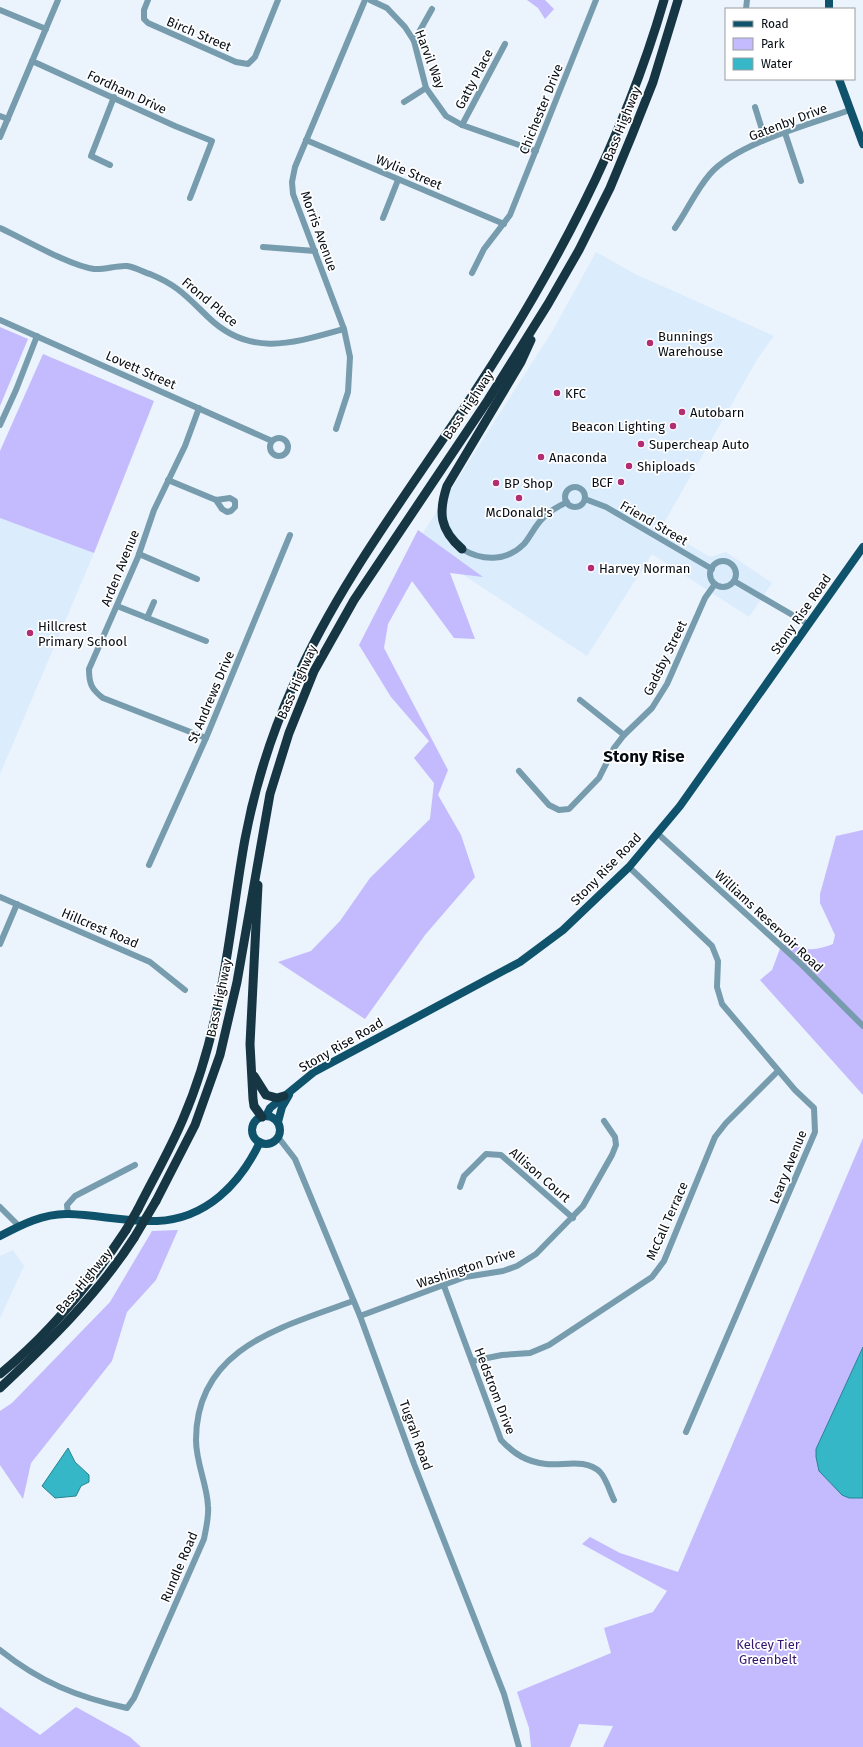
<svg xmlns="http://www.w3.org/2000/svg" width="863" height="1747" font-family="'Fira Sans',sans-serif">
<rect width="100%" height="100%" fill="#ebf3fc"/>
<g fill="#dbecfd">
<path d="M 596,252 L 635,274 L 774,336 L 758,358 L 661,528 L 710,557 L 726,552 L 772,583 L 749,617 L 652,554 L 587,656 L 416,544 L 553,330 Z"/>
<path d="M 0,518 L 94,553 L 0,774 Z"/>
<path d="M 13,1250 L 24,1266 L 0,1318 L 0,1256 Z"/>
</g>
<g fill="#c4bafe">
<path d="M 527,0 L 545,0 L 554,9 L 545,19 L 538,8 Z"/>
<path d="M 0,327 L 28,339 L 0,406 Z"/>
<path d="M 43,354 L 154,401 L 94,553 L 0,518 L 0,451 Z"/>
<path d="M 418,530 L 483,577 L 450,573 L 475,639 L 454,638 L 412,581 L 388,624 L 384,648 L 448,770 L 438,795 L 461,835 L 475,877 L 425,935 L 365,1019 L 278,962 L 311,951 L 340,921 L 370,878 L 430,819 L 434,783 L 414,758 L 429,741 L 391,697 L 359,645 Z"/>
<path d="M 863,830 L 863,1095 L 760,980 L 772,970 L 781,946 C 793,941 796,948 808,949 C 816,950 825,947 833,944 L 835,935 L 820,903 L 820,894 L 836,836 Z"/>
<path d="M 863,1138 L 863,1747 L 603,1747 L 613,1726 L 579,1724 L 570,1747 L 531,1747 L 529,1728 L 517,1692 L 611,1653 L 604,1628 L 653,1612 L 667,1591 L 582,1544 L 590,1537 L 620,1553 L 678,1572 Z"/>
<path d="M 178,1230 L 156,1280 L 127,1312 L 112,1361 L 31,1463 L 23,1499 L 0,1465 L 0,1411 L 12,1403 L 110,1302 L 152,1231 Z"/>
<path d="M 0,1707 L 40,1735 L 76,1707 L 130,1737 L 141,1747 L 0,1747 Z"/>
</g>
<g fill="#35b7c7" stroke="#278491">
<path d="M 863,1347 L 863,1498 L 849,1498 L 842,1495 L 819,1471 L 816,1457 L 816,1449 Z"/>
<path d="M 68,1448 L 75,1462 L 89,1475 L 89,1482 L 81,1486 L 76,1496 L 55,1498 L 42,1486 Z"/>
</g>
<g fill="none" stroke-linecap="round" stroke-linejoin="round">
<g stroke="#769cae" stroke-width="6">
<path d="M 148,0 L 144,10 L 144,19 L 148,23 L 236,62 L 248,64 L 255,57 L 278,0"/>
<path d="M 370,0 L 387,8 L 405,27 L 414,41 L 426,88 L 446,116 L 462,125 L 536,151"/>
<path d="M 746,9 L 747,0"/>
<path d="M 0,10 L 46,29"/>
<path d="M 414,41 L 432,9"/>
<path d="M 32,61 L 175,126 L 212,141 L 190,198"/>
<path d="M 404,102 L 426,88"/>
<path d="M 755,107 L 765,139"/>
<path d="M 0,116 L 8,119"/>
<path d="M 462,125 L 505,44"/>
<path d="M 785,133 L 801,181"/>
<path d="M 0,137 L 58,0"/>
<path d="M 306,140 L 504,224"/>
<path d="M 110,165 L 91,156 L 114,97"/>
<path d="M 383,218 L 398,180"/>
<path d="M 0,228 C 24,239 70,266 94,269 C 105,270 117,265 127,266 C 135,267 143,272 150,274 C 179,286 187,297 208,317 C 250,358 294,343 344,329"/>
<path d="M 675,228 C 687,211 696,190 710,174 C 737,143 811,124 850,110"/>
<path d="M 263,247 L 315,251"/>
<path d="M 472,273 L 484,249 L 510,215 L 596,0"/>
<path d="M 0,320 L 272,441"/>
<path d="M 199,408 L 185,446 L 154,510 L 138,557 L 89,669 C 89,683 91,689 103,698 L 206,738"/>
<path d="M 0,425 L 16,390 L 37,336"/>
<path d="M 336,429 L 348,392 L 350,357 L 344,329 L 293,194 L 292,182 L 295,167 L 365,0"/>
<circle cx="279" cy="447" r="9"/>
<path d="M 168,480 L 216,500 L 230,498 L 235,501 L 235,507 L 231,511 L 227,512 L 222,509 L 216,500"/>
<circle cx="575" cy="497" r="10"/>
<path d="M 585,499 L 606,507 L 712,569"/>
<path d="M 462,549 C 482,561 506,562 524,544 C 531,536 535,525 544,517 C 550,510 558,507 567,502"/>
<path d="M 139,554 L 197,579"/>
<circle cx="723" cy="574" r="13"/>
<path d="M 734,581 L 808,624"/>
<path d="M 117,606 L 206,641"/>
<path d="M 147,618 L 154,602"/>
<path d="M 580,700 L 624,735"/>
<path d="M 519,771 L 549,805 L 559,810 L 569,809 L 599,778 L 614,748 L 624,735 L 652,708 L 667,684 L 705,598 L 715,584"/>
<path d="M 657,833 L 800,963 L 863,1026"/>
<path d="M 149,865 L 206,738 L 290,535"/>
<path d="M 629,867 L 712,946 L 718,961 L 717,987 L 722,1004 L 795,1090 L 814,1108 L 815,1132 L 686,1432"/>
<path d="M 0,897 L 150,962 L 185,990"/>
<path d="M 0,944 L 17,904"/>
<path d="M 278,1137 L 295,1159 L 360,1316 L 414,1464 L 504,1694 L 519,1747"/>
<path d="M 460,1187 L 464,1176 L 486,1154 L 501,1155 L 573,1218"/>
<path d="M 0,1207 L 19,1226"/>
<path d="M 68,1214 L 67,1205 L 75,1196 L 135,1165"/>
<path d="M 444,1286 L 501,1440 C 514,1454 527,1462 546,1464 C 564,1466 585,1458 600,1472 C 606,1478 610,1492 614,1500"/>
<path d="M 360,1316 L 465,1277 L 503,1271 L 517,1266 L 536,1254 L 583,1206 L 612,1155 L 616,1145 L 615,1137 L 604,1121"/>
<path d="M 472,1361 L 502,1355 L 530,1353 L 549,1345 L 652,1277 L 664,1261 L 715,1137 L 726,1123 L 778,1071"/>
<path d="M 0,1650 C 40,1682 77,1697 127,1708 L 134,1698 L 204,1539 C 206,1528 209,1517 208,1506 C 207,1484 196,1463 196,1440 C 196,1347 283,1327 353,1301"/>
</g>
<g stroke="#0f526b" stroke-width="8">
<path d="M 829,9 L 829,0"/>
<path d="M 839,79 L 863,144"/>
<path d="M 266,1116 L 270,1108 L 314,1072 L 520,962 L 563,930 L 629,867 L 680,806 L 863,547"/>
<circle cx="266" cy="1130" r="14"/>
<path d="M 278,1122 L 282,1107 L 289,1095"/>
<path d="M 0,1236 C 21,1225 44,1213 69,1214 C 98,1215 127,1222 157,1221 C 206,1219 240,1184 260,1142"/>
</g>
<g stroke="#173644" stroke-width="9">
<path d="M 462,549 C 440,530 438,513 447,486 L 521,362 L 531,340"/>
<path d="M 258,885 L 250,1044 L 253,1099 L 254,1106 L 262,1117"/>
<path d="M 254,1076 L 266,1095 L 277,1098 L 284,1096"/>
<path d="M 156,1201 L 195,1125 L 220,1055 L 237,982 L 270,794 L 289,733 L 314,671 L 354,600 L 488,400 L 548,304 L 579,250 L 610,188 L 632,135 L 653,82 L 678,0"/>
<path d="M 138,1209 C 153,1179 170,1150 183,1119 C 199,1082 210,1043 218,1004 C 230,949 235,894 245,839 C 255,786 271,735 293,686 C 339,582 410,490 472,396 C 553,273 623,142 664,0"/>
<path d="M 0,1374 C 49,1334 91,1283 126,1230"/>
<path d="M 0,1388 C 49,1342 98,1294 134,1238"/>
</g>
<g stroke="#173644" stroke-width="9">
<path d="M 126,1230 L 138,1209"/>
<path d="M 134,1238 L 156,1201"/>
</g>
</g>
<g fill="#b22d71" stroke="#fff" stroke-width="1.5">
<circle cx="650" cy="343" r="4"/>
<circle cx="557" cy="393" r="4"/>
<circle cx="682" cy="412" r="4"/>
<circle cx="673" cy="426" r="4"/>
<circle cx="641" cy="444" r="4"/>
<circle cx="541" cy="457" r="4"/>
<circle cx="629" cy="466" r="4"/>
<circle cx="621" cy="482" r="4"/>
<circle cx="496" cy="483" r="4"/>
<circle cx="519" cy="498" r="4"/>
<circle cx="591" cy="568" r="4"/>
<circle cx="30" cy="633" r="4"/>
</g>
<g text-anchor="middle" dominant-baseline="central" stroke-width="3.5" stroke-linejoin="round" paint-order="stroke">
<g font-size="13" fill="#050c13" stroke="#fff">
<text transform="translate(199 34) rotate(23)">Birch Street</text>
<text transform="translate(430 59) rotate(69)">Harvil Way</text>
<text transform="translate(474 79) rotate(-62)">Gatty Place</text>
<text transform="translate(127 92) rotate(25)">Fordham Drive</text>
<text transform="translate(541 109) rotate(-68)">Chichester Drive</text>
<text transform="translate(788 122) rotate(-21)">Gatenby Drive</text>
<text transform="translate(622 124) rotate(-68)">Bass Highway</text>
<text transform="translate(409 172) rotate(23)">Wylie Street</text>
<text transform="translate(319 231) rotate(70)">Morris Avenue</text>
<text transform="translate(210 302) rotate(40)">Frond Place</text>
<text transform="translate(141 370) rotate(24)">Lovett Street</text>
<text transform="translate(468 405) rotate(-56)">Bass Highway</text>
<text transform="translate(654 523) rotate(30)">Friend Street</text>
<text transform="translate(120 568) rotate(-68)">Arden Avenue</text>
<text transform="translate(801 614) rotate(-55)">Stony Rise Road</text>
<text transform="translate(665 658) rotate(-64)">Gadsby Street</text>
<text transform="translate(297 682) rotate(-66)">Bass Highway</text>
<text transform="translate(211 697) rotate(-67)">St Andrews Drive</text>
<text transform="translate(606 869) rotate(-46)">Stony Rise Road</text>
<text transform="translate(769 921) rotate(43)">Williams Reservoir Road</text>
<text transform="translate(100 928) rotate(23)">Hillcrest Road</text>
<text transform="translate(219 998) rotate(-78)">Bass Highway</text>
<text transform="translate(341 1045) rotate(-30)">Stony Rise Road</text>
<text transform="translate(788 1167) rotate(-68)">Leary Avenue</text>
<text transform="translate(540 1175) rotate(41)">Allison Court</text>
<text transform="translate(667 1221) rotate(-66)">McCall Terrace</text>
<text transform="translate(466 1268) rotate(-18)">Washington Drive</text>
<text transform="translate(84 1281) rotate(-50)">Bass Highway</text>
<text transform="translate(495 1391) rotate(69)">Hedstrom Drive</text>
<text transform="translate(416 1435) rotate(70)">Tugrah Road</text>
<text transform="translate(179 1567) rotate(-67)">Rundle Road</text>
</g>
<g font-size="13" fill="#050c13" stroke="#fff" text-anchor="start">
<text x="658" y="336">Bunnings<tspan x="658" dy="15">Warehouse</tspan></text>
<text x="565" y="393">KFC</text>
<text x="690" y="412">Autobarn</text>
<text x="665" y="426" text-anchor="end">Beacon Lighting</text>
<text x="649" y="444">Supercheap Auto</text>
<text x="549" y="457">Anaconda</text>
<text x="637" y="466">Shiploads</text>
<text x="613" y="482" text-anchor="end">BCF</text>
<text x="504" y="483">BP Shop</text>
<text x="519" y="512" text-anchor="middle">McDonald's</text>
<text x="599" y="568">Harvey Norman</text>
<text x="38" y="626">Hillcrest<tspan x="38" dy="15">Primary School</tspan></text>
</g>
<g font-size="13" fill="#34166f" stroke="#fff">
<text x="768" y="1644">Kelcey Tier<tspan x="768" dy="15">Greenbelt</tspan></text>
</g>
<g font-size="17" font-weight="bold" fill="#050c13" stroke="#fff">
<text x="644" y="756">Stony Rise</text>
</g>
</g>
<rect x="725" y="8" width="130" height="72" fill="#ffffff" stroke="#9b9ea1"/>
<rect x="733" y="21" width="20" height="6" fill="#0f526b" stroke="#9b9ea1"/>
<text x="761" y="28" font-size="12" fill="#050c13">Road</text>
<rect x="733" y="38" width="20" height="12" fill="#c4bafe" stroke="#9b9ea1"/>
<text x="761" y="48" font-size="12" fill="#050c13">Park</text>
<rect x="733" y="58" width="20" height="12" fill="#35b7c7" stroke="#9b9ea1"/>
<text x="761" y="68" font-size="12" fill="#050c13">Water</text>
</svg>
